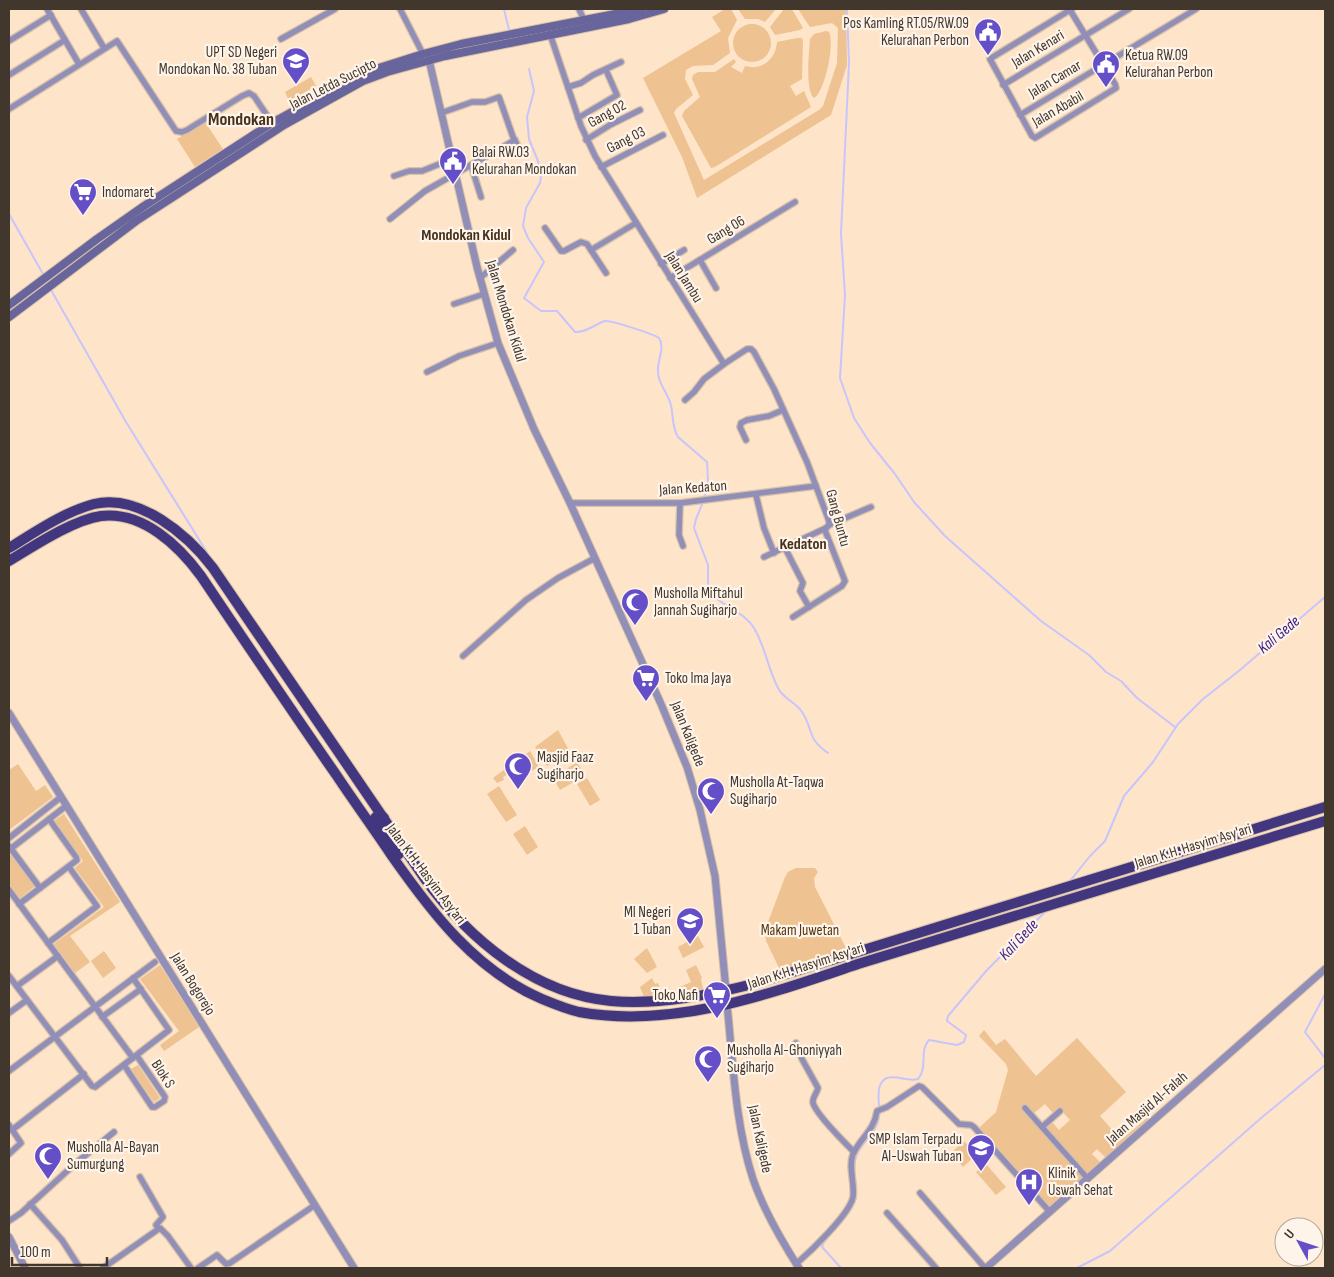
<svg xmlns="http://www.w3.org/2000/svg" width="1334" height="1277" font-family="'Sofia Sans Condensed',sans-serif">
<rect width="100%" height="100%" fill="#fee4c8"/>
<g fill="#eec291" fill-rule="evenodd">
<path d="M 725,9 L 731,9 L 737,20 L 728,38 L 730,53 L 713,65 L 693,66 L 686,70 L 685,79 L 693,95 L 676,109 L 674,113 L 704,180 L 819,110 L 823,106 L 837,63 L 838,28 L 832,23 L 810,27 L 798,9 L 846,9 L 847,65 L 831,115 L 697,198 L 682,157 L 643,78 L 721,31 L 712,17 Z"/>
<path d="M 738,9 L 776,9 L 765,22 L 758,19 L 745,19 Z"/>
<path d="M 784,9 L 791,9 L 793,11 L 803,28 L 800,30 L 775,35 L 770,27 Z"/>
<circle cx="752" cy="43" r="19"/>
<path d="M 826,31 L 829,32 C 835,43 825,92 814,98 C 805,90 809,53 810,39 L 814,34 Z"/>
<path d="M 797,38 L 802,38 L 803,41 L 802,79 L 790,86 L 796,96 L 804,91 L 811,107 L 715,167 L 711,168 L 682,116 L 684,111 L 700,97 L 692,79 L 693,75 L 698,72 L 715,72 L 734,59 L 736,62 L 731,67 L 742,73 L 745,66 C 762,71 776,59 777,42 Z"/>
<path d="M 311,77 L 316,86 L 289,101 L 285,92 Z"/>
<path d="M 205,122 L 223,149 L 195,167 L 177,139 Z"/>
<path d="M 558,730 L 570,752 L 547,766 L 535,747 Z"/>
<path d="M 530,751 L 539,767 L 523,775 L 519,768 L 503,777 L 504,780 L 497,783 L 493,778 Z"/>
<path d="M 577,762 L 585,775 L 560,790 L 553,778 Z"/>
<path d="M 18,764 L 36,791 L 45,785 L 53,797 L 9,830 L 9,770 Z"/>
<path d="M 587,778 L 600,800 L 590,806 L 577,784 Z"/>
<path d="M 499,786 L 517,815 L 506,822 L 487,794 Z"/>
<path d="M 64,814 L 120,902 L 70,936 L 90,962 L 75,973 L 54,944 L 104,907 L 75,868 L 83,861 L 54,821 Z"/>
<path d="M 525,826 L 538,847 L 527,855 L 513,834 Z"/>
<path d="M 11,855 L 35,886 L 20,898 L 9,884 L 9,856 Z"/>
<path d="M 796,868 L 815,868 L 818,872 L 814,878 L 815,887 L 847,950 L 781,972 L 766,941 L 765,930 L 785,877 L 788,872 Z"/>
<path d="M 698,936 L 704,947 L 683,958 L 678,947 Z"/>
<path d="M 647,948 L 657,967 L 647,973 L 634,959 Z"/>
<path d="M 104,951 L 116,968 L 103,978 L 91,961 Z"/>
<path d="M 160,965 L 199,1027 L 164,1051 L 160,1045 L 179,1031 L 140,979 Z"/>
<path d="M 696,965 L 702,978 L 701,979 L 703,989 L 681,993 L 678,988 L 691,982 L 686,970 Z"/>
<path d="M 652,978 L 655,984 L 658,983 L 663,996 L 644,997 L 640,987 Z"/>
<path d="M 984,1030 L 996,1045 L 1005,1039 L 1036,1076 L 1077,1038 L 1126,1092 L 1100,1116 L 1121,1140 L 1148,1117 L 1150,1119 L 1106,1158 L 1097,1149 L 1092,1154 L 1101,1163 L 1050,1208 L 979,1128 L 996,1112 L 1008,1070 L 1006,1064 L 979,1036 ZM 1045,1104 L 1054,1114 L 1060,1109 L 1070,1120 L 1059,1130 L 1051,1121 L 1044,1127 L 1033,1114 Z"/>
<path d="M 138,1065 L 160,1098 L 154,1102 L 131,1069 Z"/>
<path d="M 964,1141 L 976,1155 L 963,1167 L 951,1153 Z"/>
<path d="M 986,1164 L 1006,1187 L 996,1195 L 976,1172 Z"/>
</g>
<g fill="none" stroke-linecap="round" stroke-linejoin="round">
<g stroke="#c8c5fd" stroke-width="2">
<path d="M 504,9 L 509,30"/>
<path d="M 847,9 L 849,63 L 841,234 L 845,295 L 840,378 L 854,418 L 870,443 L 895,474 L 914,502 L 945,536 L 1041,621 L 1089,655 L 1106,672 L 1121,681 L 1137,698 L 1175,727"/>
<path d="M 529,69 L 534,91 L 527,117 L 529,139 L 538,161 L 541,176 L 540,183 L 526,208 L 523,226 L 528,238 L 544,262 L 524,298 L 541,311 L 557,311 L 575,332 C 586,333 595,324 605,321 C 611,320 653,334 659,338 C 665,347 658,359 658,369 C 657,382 666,390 670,402 C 674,413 671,426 678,437 L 707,462 L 708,481 L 704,498"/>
<path d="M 9,214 L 43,274"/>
<path d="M 51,290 L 126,422 L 208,554"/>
<path d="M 703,502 L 696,519 L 694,528 L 708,565 L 708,588 C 718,606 743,610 754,628 C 765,646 768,669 778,688 C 783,699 796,702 802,712 C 814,730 806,738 828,753"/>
<path d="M 1070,881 L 1090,856 L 1105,841 L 1124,796 L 1153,762 L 1178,724 L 1203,699 L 1240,670 L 1325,597"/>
<path d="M 1325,994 L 1305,1032 L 1325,1058"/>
<path d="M 849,1212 C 865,1190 849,1177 856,1157 C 860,1143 878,1132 879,1117 C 881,1106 873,1084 887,1078 C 897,1075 908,1082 918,1079 C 928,1068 919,1050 929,1040 L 957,1045 L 964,1042 L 966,1035 L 947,1021 L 948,1016 L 987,970 L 1045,912"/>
<path d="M 831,1233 L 823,1244 L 822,1247 L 841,1268"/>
<path d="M 1077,1268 L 1110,1251 L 1260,1119 L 1325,1065"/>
</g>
<g stroke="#d8c1a9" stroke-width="8">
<g id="minor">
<path d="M 47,9 L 79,64"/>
<path d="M 81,9 L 104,48"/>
<path d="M 400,9 L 423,54"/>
<path d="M 579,9 L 584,20"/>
<path d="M 1069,9 L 1070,10 L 1115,84 L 1116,88 L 1035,138 L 1032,136 L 990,59 L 993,57 L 1070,10 L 1072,9"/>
<path d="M 550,34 L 581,126 L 595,156 L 724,364 L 747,349 L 751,349 L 754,352 L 774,389 L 807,462 L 829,521 L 829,525 L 825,529 L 826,533 L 845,581 L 842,586 L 793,617"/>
<path d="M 281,39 L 335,9"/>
<path d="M 9,41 L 51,15"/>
<path d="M 9,75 L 65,40"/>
<path d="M 1003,85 L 1129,9"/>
<path d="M 568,87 L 581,83 L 593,75 L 621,62"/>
<path d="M 9,109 L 117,41 L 176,131 L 182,132 L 187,130 L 242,96 L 249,93 L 254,96 L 272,123"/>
<path d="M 441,113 L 472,102 L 485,102 L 499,97 L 513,137 L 521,152"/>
<path d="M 1020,115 L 1196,9"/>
<path d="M 578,118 L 617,95 L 606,70"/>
<path d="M 586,140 L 610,125 L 640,110"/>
<path d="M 471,165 L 481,197"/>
<path d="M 601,167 L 663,135"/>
<path d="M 394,176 L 409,171 L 422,171 L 452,159"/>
<path d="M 390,219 L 425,191 L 515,140"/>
<path d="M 545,228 L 561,251 L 564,251 L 581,242 L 587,244 L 606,273"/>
<path d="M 591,250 L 636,223"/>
<path d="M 700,260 L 716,288"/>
<path d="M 661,264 L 684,250"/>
<path d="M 480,278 L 513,250"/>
<path d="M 670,278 L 795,202"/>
<path d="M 454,304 L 484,294"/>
<path d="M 427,372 L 459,356 L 498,343"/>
<path d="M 685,400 L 694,392 L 704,379 L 724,364"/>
<path d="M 746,440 L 740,427 L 741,423 L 747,420 L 769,416 L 783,410"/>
<path d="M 756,495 L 764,528 L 774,553"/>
<path d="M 570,503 L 680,503 L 816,486"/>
<path d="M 680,503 L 679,535 L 683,546"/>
<path d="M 829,525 L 871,507"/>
<path d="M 785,548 L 803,583 L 800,591 L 809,607"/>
<path d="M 764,557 L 826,528"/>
<path d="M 463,656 L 526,600 L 558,578 L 595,558"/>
<path d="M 9,838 L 61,797"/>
<path d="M 9,846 L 40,888"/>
<path d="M 9,850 L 66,806"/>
<path d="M 9,890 L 133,1058"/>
<path d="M 19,904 L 77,860 L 76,857 L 49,819"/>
<path d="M 48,943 L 97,906 L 69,867"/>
<path d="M 9,976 L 92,1086 L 95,1087 L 169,1030 L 133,978"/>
<path d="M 17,986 L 58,956"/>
<path d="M 9,1013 L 27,1000"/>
<path d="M 102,1017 L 141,989"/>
<path d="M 796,1043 L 802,1059 L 818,1088 C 817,1093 812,1098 813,1103 C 816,1114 845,1143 854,1152"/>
<path d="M 124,1065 L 152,1107 L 155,1107 L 164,1101 L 165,1097 L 137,1056"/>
<path d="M 9,1071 L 155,962"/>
<path d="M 1025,1108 L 1088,1179"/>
<path d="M 9,1125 L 21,1143 L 9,1154"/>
<path d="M 1042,1127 L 1060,1111"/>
<path d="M 12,1130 L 84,1074"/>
<path d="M 140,1177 L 163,1217 L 156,1225 L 158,1228"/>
<path d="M 920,1193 L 985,1268"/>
<path d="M 30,1204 L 62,1240 L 80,1268"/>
<path d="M 887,1213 L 936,1268"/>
<path d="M 9,1221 L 21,1213 L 76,1163 L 114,1132"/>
<path d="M 796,1264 C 810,1252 850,1214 853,1197 C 855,1183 848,1167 853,1154 C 861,1137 874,1131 877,1111 L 887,1107 L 919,1086 L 922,1087 L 959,1124 L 971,1125 L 974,1127 L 1050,1212"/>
<path d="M 103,1268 L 160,1228 L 168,1236 L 191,1268"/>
<path d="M 198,1268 L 217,1255 L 226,1264 L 230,1263 L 315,1205"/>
</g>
</g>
<g stroke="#d8c1a9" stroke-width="9">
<g id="tertiary">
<path d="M 429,60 L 477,267 L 498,343 L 534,429 L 570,503 L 661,704 L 687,767 L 700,810 L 715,876 L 726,990"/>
<path d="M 9,713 L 354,1268"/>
<path d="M 727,1004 C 733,1062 735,1124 753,1179 C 764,1211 781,1240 799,1268"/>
<path d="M 9,1237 L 25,1268"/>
<path d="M 986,1268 L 1325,969"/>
</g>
</g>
<g stroke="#d8c1a9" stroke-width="10">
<g id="secondary">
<path d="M 9,305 L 97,239 L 144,206 L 272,123 L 363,73 L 423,54 L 461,44 L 641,9"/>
<path d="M 9,317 L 136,221 L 284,125 L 363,81 L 387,72 L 445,56 L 629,19 L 664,9"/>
</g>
</g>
<g stroke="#d8c1a9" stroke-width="12">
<g id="trunk">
<path d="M 9,548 C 35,532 64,512 94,504 C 139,493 188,535 213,568 L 425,879 C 469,939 534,994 611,1001 C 660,1005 710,995 757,983 L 1325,807"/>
<path d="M 9,561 C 34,546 73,520 101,516 C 143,511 179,546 201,576 C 246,643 291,710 337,776 C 355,803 374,829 392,856 C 432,913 475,970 542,999 C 554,1004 566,1009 579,1012 C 674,1029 769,994 858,964 L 1325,821"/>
<path d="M 384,818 L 379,814 L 375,818 L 399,854"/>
</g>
</g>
<use href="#minor" stroke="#918fb7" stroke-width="5.5"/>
<use href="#tertiary" stroke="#918fb7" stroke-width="7"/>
<use href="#secondary" stroke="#68649c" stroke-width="8"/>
<use href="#trunk" stroke="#42367f" stroke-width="10"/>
</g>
<defs>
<g id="civic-pin" transform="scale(1.4375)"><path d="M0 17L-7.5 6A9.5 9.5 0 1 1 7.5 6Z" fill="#654fc9" stroke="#fff4e9"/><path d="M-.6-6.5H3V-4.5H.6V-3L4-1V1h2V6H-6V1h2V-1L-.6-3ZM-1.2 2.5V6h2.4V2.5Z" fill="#fff"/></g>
<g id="school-pin" transform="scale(1.4375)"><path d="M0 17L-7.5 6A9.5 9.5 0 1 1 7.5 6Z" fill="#654fc9" stroke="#fff4e9"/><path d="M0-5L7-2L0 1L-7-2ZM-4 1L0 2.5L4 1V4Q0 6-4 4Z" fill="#fff"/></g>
<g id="supermarket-pin" transform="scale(1.4375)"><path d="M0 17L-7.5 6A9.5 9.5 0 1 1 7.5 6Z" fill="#654fc9" stroke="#fff4e9"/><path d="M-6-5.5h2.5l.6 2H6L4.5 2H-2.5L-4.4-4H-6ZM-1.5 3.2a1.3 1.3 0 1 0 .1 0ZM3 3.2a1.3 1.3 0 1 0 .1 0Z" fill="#fff"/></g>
<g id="mosque-pin" transform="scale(1.4375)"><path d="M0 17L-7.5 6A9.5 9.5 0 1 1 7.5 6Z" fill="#654fc9" stroke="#fff4e9"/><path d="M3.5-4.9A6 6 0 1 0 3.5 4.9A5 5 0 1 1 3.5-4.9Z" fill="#fff"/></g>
<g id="hospital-pin" transform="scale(1.4375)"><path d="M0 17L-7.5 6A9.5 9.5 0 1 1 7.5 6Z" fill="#654fc9" stroke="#fff4e9"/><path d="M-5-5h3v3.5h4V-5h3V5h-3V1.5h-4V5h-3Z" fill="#fff"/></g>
</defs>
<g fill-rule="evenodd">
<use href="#civic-pin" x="988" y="32"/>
<use href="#school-pin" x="296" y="61"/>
<use href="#civic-pin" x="1106" y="64"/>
<use href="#civic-pin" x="453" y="161"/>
<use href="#supermarket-pin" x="83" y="192"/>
<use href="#mosque-pin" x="635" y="602"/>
<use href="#supermarket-pin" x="646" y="678"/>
<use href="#mosque-pin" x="518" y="766"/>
<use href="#mosque-pin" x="711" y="791"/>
<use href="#school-pin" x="690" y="921"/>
<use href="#supermarket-pin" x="717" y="995"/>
<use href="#mosque-pin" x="708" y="1059"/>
<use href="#school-pin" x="981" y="1148"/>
<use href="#mosque-pin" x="48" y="1156"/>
<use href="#hospital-pin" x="1029" y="1182"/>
</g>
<g text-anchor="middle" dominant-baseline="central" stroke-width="4.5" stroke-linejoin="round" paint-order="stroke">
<g font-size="15" fill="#41372c" stroke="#fff4e9" text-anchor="start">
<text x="969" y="23" text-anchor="end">Pos Kamling RT.05/RW.09<tspan x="969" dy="17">Kelurahan Perbon</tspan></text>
<text x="277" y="52" text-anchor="end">UPT SD Negeri<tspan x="277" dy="17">Mondokan No. 38 Tuban</tspan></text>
<text x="1125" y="55">Ketua RW.09<tspan x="1125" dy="17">Kelurahan Perbon</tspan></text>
<text x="472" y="152">Balai RW.03<tspan x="472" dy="17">Kelurahan Mondokan</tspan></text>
<text x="102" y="192">Indomaret</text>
<text x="654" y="593">Musholla Miftahul<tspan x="654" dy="17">Jannah Sugiharjo</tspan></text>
<text x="665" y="678">Toko Ima Jaya</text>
<text x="537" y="757">Masjid Faaz<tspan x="537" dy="17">Sugiharjo</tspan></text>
<text x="730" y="782">Musholla At-Taqwa<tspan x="730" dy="17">Sugiharjo</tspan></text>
<text x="671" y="912" text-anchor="end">MI Negeri<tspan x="671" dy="17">1 Tuban</tspan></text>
<text x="698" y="995" text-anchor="end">Toko Nafi</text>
<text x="727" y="1050">Musholla Al-Ghoniyyah<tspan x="727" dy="17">Sugiharjo</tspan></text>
<text x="962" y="1139" text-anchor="end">SMP Islam Terpadu<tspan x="962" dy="17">Al-Uswah Tuban</tspan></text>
<text x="67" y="1147">Musholla Al-Bayan<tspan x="67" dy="17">Sumurgung</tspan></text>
<text x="1048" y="1173">Klinik<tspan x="1048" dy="17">Uswah Sehat</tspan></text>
</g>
<g font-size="15" fill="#41372c" stroke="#fff4e9">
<text transform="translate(1038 49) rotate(-31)">Jalan Kenari</text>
<text transform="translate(1055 79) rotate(-31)">Jalan Camar</text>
<text transform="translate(333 84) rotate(-27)">Jalan Letda Sucipto</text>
<text transform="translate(1058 109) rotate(-30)">Jalan Ababil</text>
<text transform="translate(607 114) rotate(-29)">Gang 02</text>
<text transform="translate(626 140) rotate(-27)">Gang 03</text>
<text transform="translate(726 230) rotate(-31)">Gang 06</text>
<text transform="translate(684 277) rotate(58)">Jalan Jambu</text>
<text transform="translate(506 311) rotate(73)">Jalan Mondokan Kidul</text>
<text transform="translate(693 488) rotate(-4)">Jalan Kedaton</text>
<text transform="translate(838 518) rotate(75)">Gang Buntu</text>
<text transform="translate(688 734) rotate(68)">Jalan Kaligede</text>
<text transform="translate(1193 846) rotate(-17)">Jalan K.H. Hasyim Asy'ari</text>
<text transform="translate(426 874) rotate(53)">Jalan K.H. Hasyim Asy'ari</text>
<text transform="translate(806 966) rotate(-18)">Jalan K.H. Hasyim Asy'ari</text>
<text transform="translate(193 984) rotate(58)">Jalan Bogorejo</text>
<text transform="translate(163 1074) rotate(57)">Blok S</text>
<text transform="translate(1147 1108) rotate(-41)">Jalan Masjid Al-Falah</text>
<text transform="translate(760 1139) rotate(78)">Jalan Kaligede</text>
</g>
<g font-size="15" fill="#533714" stroke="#fff4e9">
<text x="800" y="930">Makam Juwetan</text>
</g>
<g font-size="16" font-weight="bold" fill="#46321b" stroke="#fff4e9">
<text x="466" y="235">Mondokan Kidul</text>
<text x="803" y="544">Kedaton</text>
</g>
<g font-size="16" font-style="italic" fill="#3a2086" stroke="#fff4e9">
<text transform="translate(1279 635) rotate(-40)">Kali Gede</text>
<text transform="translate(1019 940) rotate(-47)">Kali Gede</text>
</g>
<g font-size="18" font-weight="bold" fill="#46321b" stroke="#fff4e9">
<text x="241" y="119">Mondokan</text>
</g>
</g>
<rect width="1334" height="1277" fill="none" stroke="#41372c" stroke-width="20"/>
<g transform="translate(1299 1242) rotate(310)"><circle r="24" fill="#fff4e9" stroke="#b3a89d"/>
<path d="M0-4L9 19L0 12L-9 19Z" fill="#654fc9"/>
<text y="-8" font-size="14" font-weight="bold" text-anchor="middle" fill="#41372c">U</text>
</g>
<path d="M12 1257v8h95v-8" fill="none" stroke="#41372c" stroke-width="2.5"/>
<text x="20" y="1257" font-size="15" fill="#41372c" stroke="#fff4e9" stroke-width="4" paint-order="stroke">100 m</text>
</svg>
